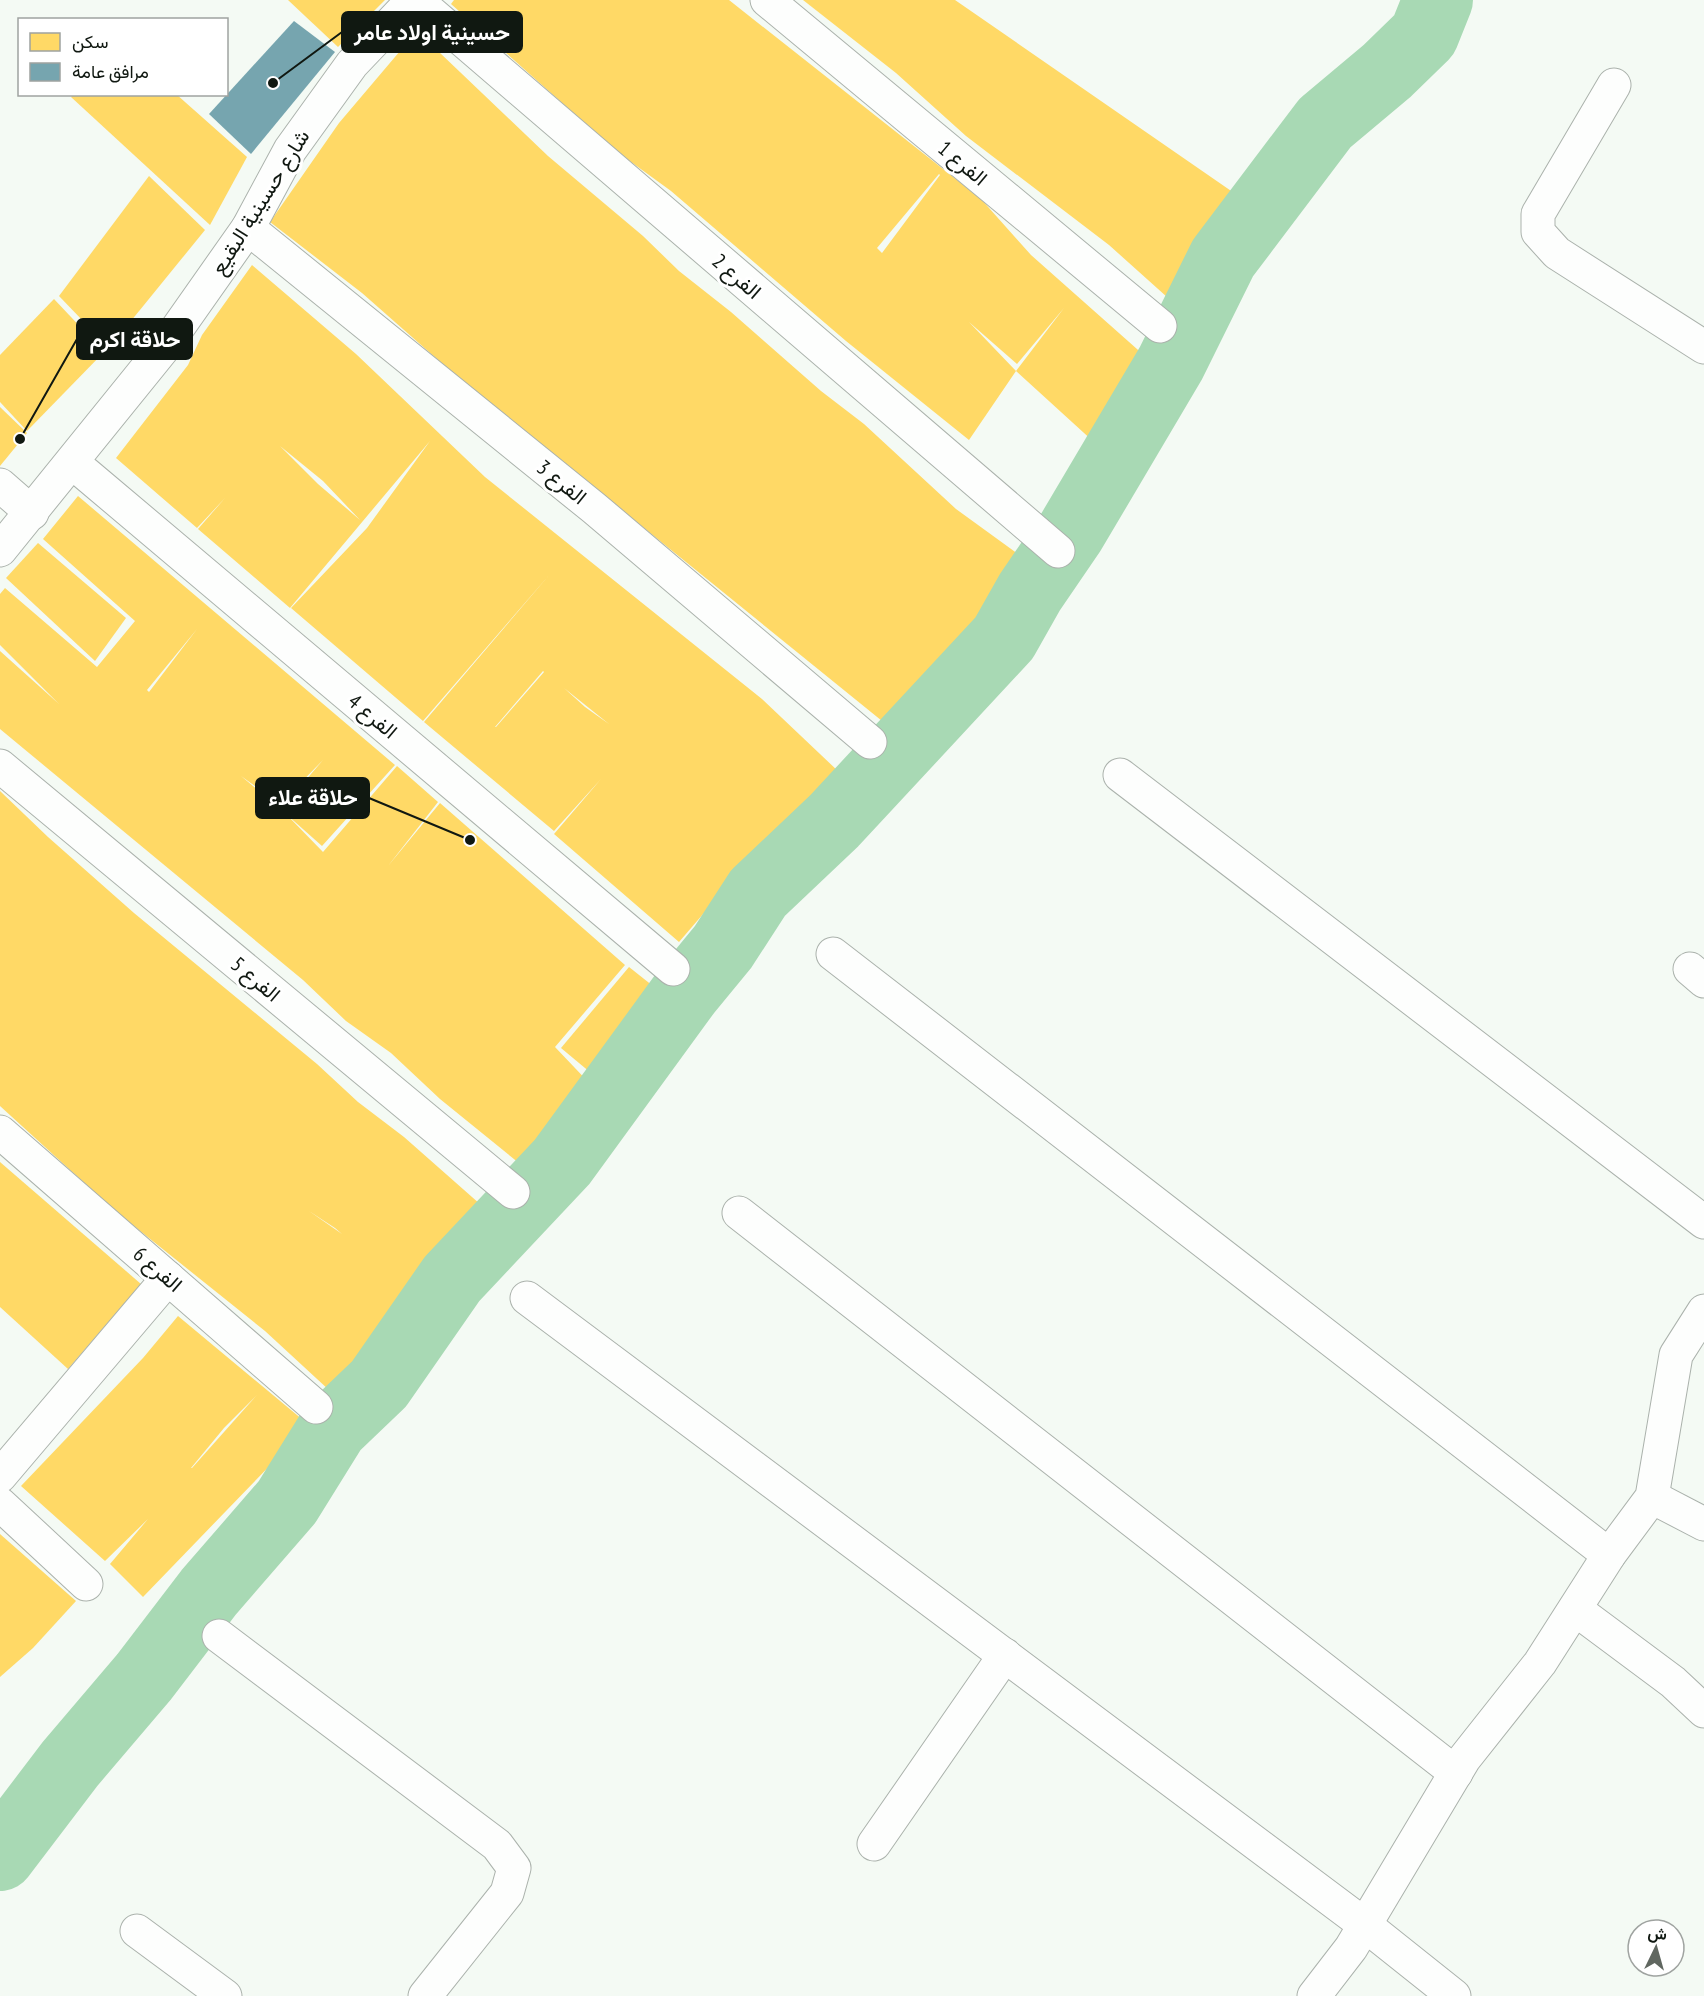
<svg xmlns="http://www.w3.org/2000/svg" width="1704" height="1996" font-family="'PT Sans Narrow',Vazirmatn,sans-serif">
<rect width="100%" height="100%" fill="#f4faf4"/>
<g fill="#ffd966" fill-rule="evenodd">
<path d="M 288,0 L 385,0 L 338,47 Z"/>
<path d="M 454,0 L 729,0 L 981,199 L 1031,255 L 1155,365 L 1095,443 L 1016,371 L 1064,308 L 1017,364 L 969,322 L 1016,371 L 969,440 L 846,341 L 671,191 L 616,151 L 451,4 ZM 939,174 L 940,175 L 882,253 L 877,248 Z"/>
<path d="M 803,0 L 955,0 L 1237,195 L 1167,297 L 1109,245 L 966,136 L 896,73 Z"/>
<path d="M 417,31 L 548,156 L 643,236 L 679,271 L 731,312 L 821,391 L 864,424 L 956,509 L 1033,565 L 887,725 L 454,374 L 362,293 L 270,222 L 339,123 Z"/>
<path d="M 74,94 L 176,94 L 247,157 L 210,225 L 71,97 Z"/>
<path d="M 149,176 L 205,230 L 109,348 L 59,296 Z"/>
<path d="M 252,265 L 356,354 L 485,477 L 762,699 L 839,772 L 759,849 L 679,942 L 554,834 L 601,779 L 554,831 L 424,722 L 550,574 L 423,721 L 291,608 L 367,528 L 430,441 L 290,608 L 198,529 L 225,498 L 197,528 L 116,458 L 188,365 L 202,335 ZM 280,446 L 323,481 L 360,520 L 318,484 ZM 543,671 L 544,672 L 496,727 L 495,727 ZM 564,688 L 609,724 L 585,707 Z"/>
<path d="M 54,299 L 104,352 L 27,431 L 0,402 L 0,355 Z"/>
<path d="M 0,407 L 27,433 L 0,466 Z"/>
<path d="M 78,496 L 395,765 L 322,846 L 286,814 L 323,852 L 397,766 L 438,802 L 388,866 L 440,803 L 625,965 L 555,1047 L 594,1088 L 530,1172 L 440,1099 L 391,1053 L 346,1021 L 303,980 L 0,729 L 0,651 L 59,704 L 0,645 L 0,594 L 5,588 L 97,667 L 135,621 L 43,539 ZM 197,629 L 149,692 L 147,690 ZM 323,760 L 281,809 L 241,776 L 280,804 Z"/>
<path d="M 38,543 L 126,618 L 95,661 L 6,578 Z"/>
<path d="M 0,791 L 48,837 L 134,913 L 317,1064 L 358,1102 L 404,1137 L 489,1212 L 342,1402 L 265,1331 L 114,1210 L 0,1106 ZM 309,1211 L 335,1228 L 342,1234 Z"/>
<path d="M 629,967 L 658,990 L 591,1073 L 561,1048 Z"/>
<path d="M 0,1162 L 141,1284 L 68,1369 L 0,1307 Z"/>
<path d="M 178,1316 L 309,1425 L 143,1597 L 110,1564 L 148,1519 L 105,1561 L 21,1486 L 143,1358 ZM 257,1395 L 192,1468 L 191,1468 L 224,1428 Z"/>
<path d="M 0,1534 L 76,1601 L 33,1648 L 0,1677 Z"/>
</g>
<path fill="#76a5af" d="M 294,21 L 335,52 L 251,154 L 209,114 Z"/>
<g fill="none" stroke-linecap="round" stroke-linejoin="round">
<path stroke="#a8d9b4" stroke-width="70" d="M 0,1856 L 70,1764 L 144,1677 L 209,1592 L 287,1502 L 333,1428 L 379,1384 L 452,1279 L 562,1162 L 686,992 L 723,947 L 758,893 L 834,821 L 1004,638 L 1030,592 L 1071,532 L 1171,363 L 1223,258 L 1325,123 L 1387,71 L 1424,35 L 1438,0"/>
<g stroke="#abb2ac" stroke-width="35">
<g id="minor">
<path d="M 416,0 L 1058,551"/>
<path d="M 767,0 L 1160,326"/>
<path d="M 1614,85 L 1538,214 L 1538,232 L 1557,253 L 1704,347"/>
<path d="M 248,228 L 594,508 L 870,742"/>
<path d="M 73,463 L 673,969"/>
<path d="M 0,485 L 32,513"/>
<path d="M 0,550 L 165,346 L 248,228 L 290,150 L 352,64 L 413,0"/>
<path d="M 0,766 L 513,1192"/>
<path d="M 1120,775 L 1704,1222"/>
<path d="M 833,954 L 1609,1555"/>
<path d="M 1690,969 L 1704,981"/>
<path d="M 0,1132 L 316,1407"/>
<path d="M 739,1213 L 1456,1773"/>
<path d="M 527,1298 L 1365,1925 L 1454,1996"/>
<path d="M 0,1476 L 168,1278"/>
<path d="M 1652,1497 L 1704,1524"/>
<path d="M 0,1504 L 86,1584"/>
<path d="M 1575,1609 L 1673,1682 L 1704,1711"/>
<path d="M 219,1636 L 497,1845 L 514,1868 L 507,1893 L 425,1996"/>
<path d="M 874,1844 L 1005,1655"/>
<path d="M 137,1931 L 225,1996"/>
<path d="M 1314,1996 L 1351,1948 L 1464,1759 L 1540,1663 L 1609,1555 L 1652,1497 L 1676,1355 L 1704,1311"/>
</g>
</g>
<use href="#minor" stroke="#fdfefd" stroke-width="33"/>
</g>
<g text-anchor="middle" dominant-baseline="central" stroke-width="6" stroke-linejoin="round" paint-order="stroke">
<g font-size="21" fill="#101811" stroke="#fff">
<text transform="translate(963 163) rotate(40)">الفرع 1</text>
<text transform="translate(260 202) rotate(-58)">شارع حسينية البقيع</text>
<text transform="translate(737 276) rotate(41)">الفرع 2</text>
<text transform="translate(562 482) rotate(39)">الفرع 3</text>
<text transform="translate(373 716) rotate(40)">الفرع 4</text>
<text transform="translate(256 979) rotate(40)">الفرع 5</text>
<text transform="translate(158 1269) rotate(41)">الفرع 6</text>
</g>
</g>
<path fill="none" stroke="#101811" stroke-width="2" d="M273 83L342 32M20 439L77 339M470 840L369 798"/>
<g fill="#101811" stroke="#fff" stroke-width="2">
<circle cx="273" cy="83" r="6"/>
<circle cx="20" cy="439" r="6"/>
<circle cx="470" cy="840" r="6"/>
</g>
<g fill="#101811" stroke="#101811" stroke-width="2">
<rect x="342" y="12" width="180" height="40" rx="6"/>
<rect x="77" y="319" width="115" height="40" rx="6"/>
<rect x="256" y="778" width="113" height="40" rx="6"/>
</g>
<g font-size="22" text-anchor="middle" font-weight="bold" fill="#fff">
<text x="432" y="40">حسينية اولاد عامر</text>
<text x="135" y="347">حلاقة اكرم</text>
<text x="313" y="805">حلاقة علاء</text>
</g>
<rect x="18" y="18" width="210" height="78" fill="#ffffff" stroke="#9fa3a0" stroke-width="1.5"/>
<rect x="30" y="33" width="30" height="18" fill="#ffd966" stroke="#9fa3a0" stroke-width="1.5"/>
<text x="72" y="48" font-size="18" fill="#101811">سكن</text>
<rect x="30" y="63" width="30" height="18" fill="#76a5af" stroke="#9fa3a0" stroke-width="1.5"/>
<text x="72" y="78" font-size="18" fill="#101811">مرافق عامة</text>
<g transform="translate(1656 1948) rotate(5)"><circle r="28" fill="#ffffff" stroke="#9fa3a0" stroke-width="1.5"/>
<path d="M0-4.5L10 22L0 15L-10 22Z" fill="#606760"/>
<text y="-9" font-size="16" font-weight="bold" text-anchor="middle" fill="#101811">ش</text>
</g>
</svg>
